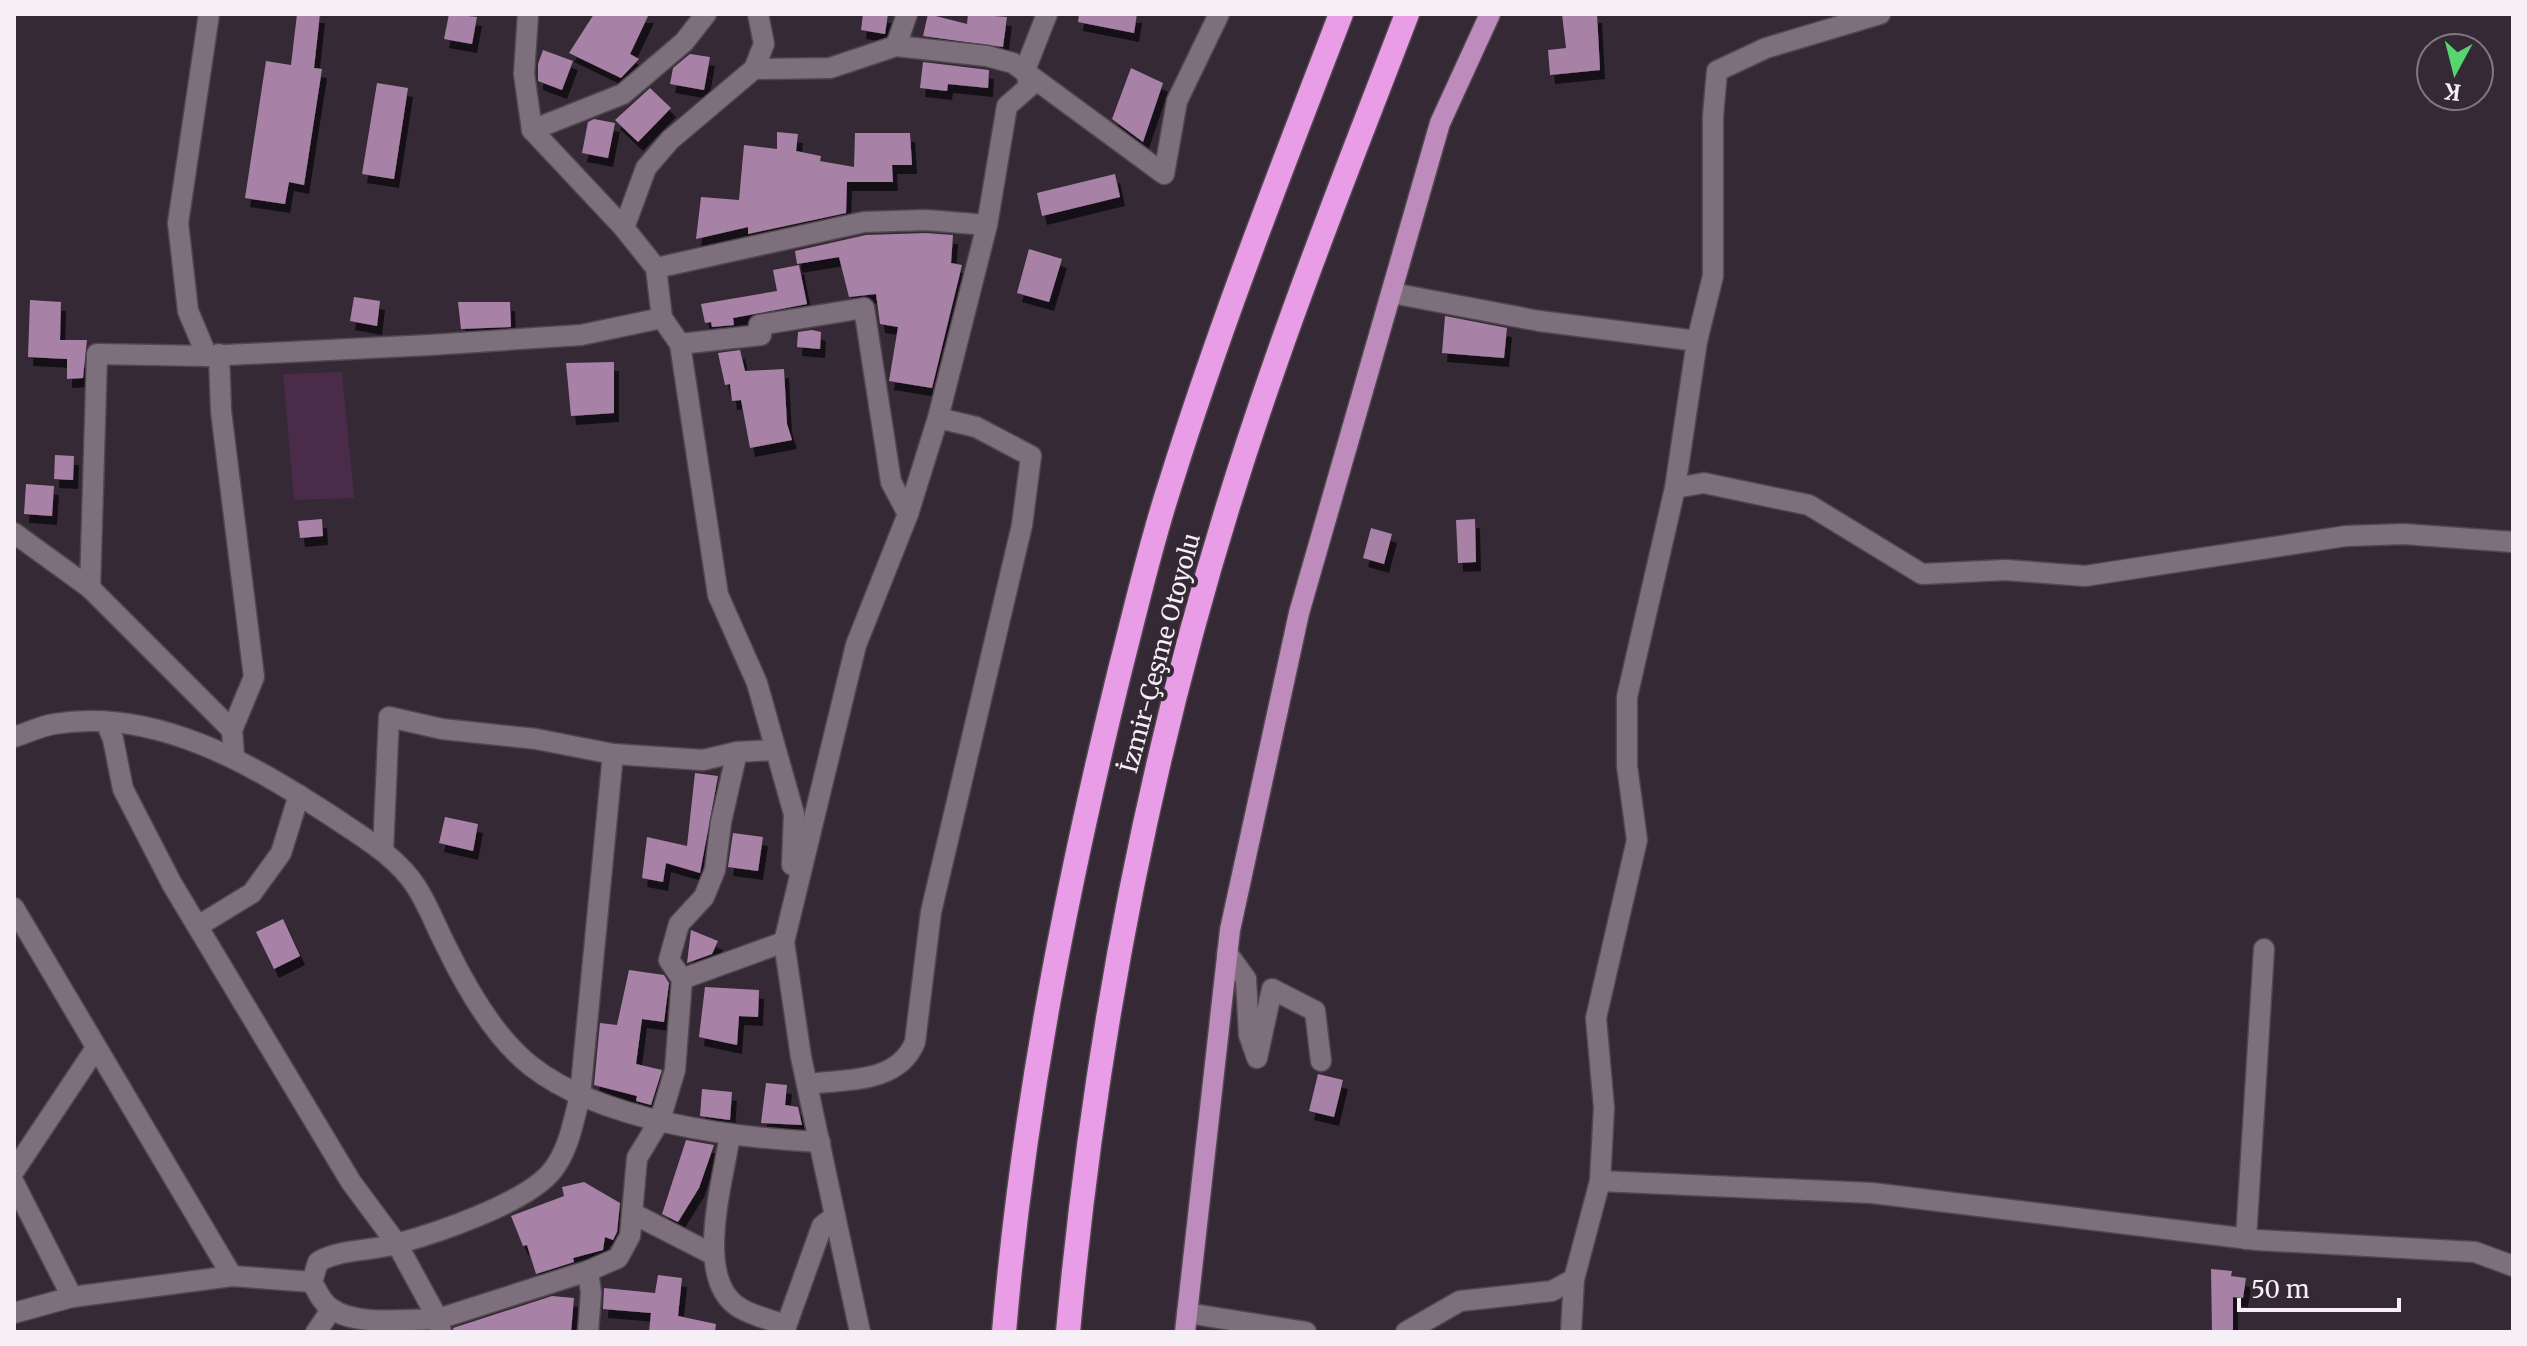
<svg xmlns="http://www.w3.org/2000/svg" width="2527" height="1346" font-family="Merriweather,serif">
<defs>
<filter id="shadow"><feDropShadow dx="5" dy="9" stdDeviation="0" flood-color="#0009"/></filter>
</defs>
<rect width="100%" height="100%" fill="#342934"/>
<path fill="#4a2c4a" d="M 342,372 L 354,498 L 294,500 L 283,374 Z"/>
<g fill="#a881a6" filter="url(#shadow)">
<path d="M 297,14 L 320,14 L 314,68 L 322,69 L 304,185 L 289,182 L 285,204 L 245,198 L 266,61 L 291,65 Z"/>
<path d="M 449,14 L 477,17 L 472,44 L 444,39 Z"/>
<path d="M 594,14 L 649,14 L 630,54 L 639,59 L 621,78 L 569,53 Z"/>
<path d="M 863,14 L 888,14 L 885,34 L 861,30 Z"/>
<path d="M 928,14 L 967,24 L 968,14 L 1007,17 L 1003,47 L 923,36 Z"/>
<path d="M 1079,14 L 1137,14 L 1134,33 L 1078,22 Z"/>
<path d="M 1562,14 L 1597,14 L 1600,70 L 1550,75 L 1548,50 L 1566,48 Z"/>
<path d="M 543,50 L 573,61 L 562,90 L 538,81 L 538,64 Z"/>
<path d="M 690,54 L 710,57 L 704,90 L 670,84 L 673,68 Z"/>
<path d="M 923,62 L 989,70 L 988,88 L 948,84 L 947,91 L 920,88 Z"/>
<path d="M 1131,68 L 1163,83 L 1143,142 L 1112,119 Z"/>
<path d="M 377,83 L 408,88 L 394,179 L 362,174 Z"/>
<path d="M 650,88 L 671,108 L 638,142 L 615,120 Z"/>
<path d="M 594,119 L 615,123 L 608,158 L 582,153 L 588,122 Z"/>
<path d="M 777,132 L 798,134 L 796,151 L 821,156 L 820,161 L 854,167 L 855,133 L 910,133 L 912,165 L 892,165 L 893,182 L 847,182 L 846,213 L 748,234 L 748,227 L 696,239 L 701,197 L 739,200 L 744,145 L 777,149 Z"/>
<path d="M 1115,174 L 1120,197 L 1042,216 L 1037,193 Z"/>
<path d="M 926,233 L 953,235 L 951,263 L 962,265 L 932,388 L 889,381 L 898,327 L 880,324 L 876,294 L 849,297 L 839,257 L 797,264 L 795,251 L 866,235 Z"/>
<path d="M 1029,249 L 1062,259 L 1049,302 L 1017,293 Z"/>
<path d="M 799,265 L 807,304 L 733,318 L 734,325 L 712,327 L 711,322 L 705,323 L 701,304 L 777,291 L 773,270 Z"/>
<path d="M 354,297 L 380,301 L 377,326 L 350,321 Z"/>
<path d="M 30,300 L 61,302 L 60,340 L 87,340 L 83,378 L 67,379 L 67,359 L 28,357 Z"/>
<path d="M 458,302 L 510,302 L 511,327 L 461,329 Z"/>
<path d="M 1445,316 L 1507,328 L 1504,358 L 1442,353 Z"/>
<path d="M 812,330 L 821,332 L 820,349 L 797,347 L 798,332 Z"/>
<path d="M 740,350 L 745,371 L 784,369 L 787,424 L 792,440 L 750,448 L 741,400 L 732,401 L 730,384 L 725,385 L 718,353 Z"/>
<path d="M 614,362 L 614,413 L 571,416 L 566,363 Z"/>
<path d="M 55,455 L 74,456 L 73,480 L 54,479 Z"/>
<path d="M 26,484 L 54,486 L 52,516 L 24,514 Z"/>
<path d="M 322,519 L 323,536 L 300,538 L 298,521 Z"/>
<path d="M 1475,519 L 1476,562 L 1458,563 L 1456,520 Z"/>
<path d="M 1371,528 L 1392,534 L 1384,564 L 1363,558 Z"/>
<path d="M 695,773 L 718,776 L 700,873 L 666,863 L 663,882 L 642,878 L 647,837 L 687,846 Z"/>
<path d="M 445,817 L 478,824 L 473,851 L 439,843 Z"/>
<path d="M 733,833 L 763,837 L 758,871 L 728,867 Z"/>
<path d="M 283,919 L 300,956 L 274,969 L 256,932 Z"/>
<path d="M 691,930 L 718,941 L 712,954 L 687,963 Z"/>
<path d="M 629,970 L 664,975 L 669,983 L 664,1022 L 642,1019 L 636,1064 L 662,1070 L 651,1105 L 636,1101 L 637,1096 L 594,1085 L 600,1023 L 617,1025 Z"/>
<path d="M 705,987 L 759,990 L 758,1017 L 739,1016 L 737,1045 L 699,1037 Z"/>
<path d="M 1318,1074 L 1343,1080 L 1334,1117 L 1309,1111 Z"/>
<path d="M 766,1083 L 787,1085 L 785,1105 L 798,1107 L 802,1125 L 761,1123 Z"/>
<path d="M 702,1089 L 732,1092 L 730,1120 L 700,1116 Z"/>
<path d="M 686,1140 L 714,1145 L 699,1188 L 678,1222 L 662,1214 Z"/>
<path d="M 584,1182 L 620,1203 L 617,1232 L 613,1240 L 605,1237 L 603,1250 L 573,1258 L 574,1262 L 536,1274 L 527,1245 L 523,1246 L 511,1216 L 564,1196 L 562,1187 Z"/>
<path d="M 2211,1269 L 2232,1271 L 2231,1276 L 2246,1278 L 2243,1298 L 2233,1297 L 2233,1332 L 2212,1332 Z"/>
<path d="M 658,1275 L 682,1278 L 678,1316 L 716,1324 L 715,1332 L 649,1332 L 651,1313 L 603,1309 L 604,1288 L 655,1293 Z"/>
<path d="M 552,1296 L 574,1298 L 571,1332 L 454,1332 L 453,1328 Z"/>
</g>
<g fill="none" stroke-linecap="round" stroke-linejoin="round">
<g stroke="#50474f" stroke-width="23">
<g id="minor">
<path d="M 528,14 L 524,74 L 532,130 L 624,228 L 656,268 L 662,318 L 680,344 L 718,595 L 757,683 L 794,814 L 792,865"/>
<path d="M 896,46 L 907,14"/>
<path d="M 754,69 L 764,44 L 758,14"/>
<path d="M 532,130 L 623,94 L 684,42 L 706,14"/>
<path d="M 624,228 L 646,168 L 670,140 L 754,69 L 830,68 L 896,46 L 987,56 L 1013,63 L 1164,174 L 1177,101 L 1219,14"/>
<path d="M 656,268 L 864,222 L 926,220 L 987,225"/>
<path d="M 1392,293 L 1539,321 L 1697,341 L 1675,488 L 1627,697 L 1627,766 L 1637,840 L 1596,1018 L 1604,1108 L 1600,1181 L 1574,1279 L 1552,1291 L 1460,1301 L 1406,1332"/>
<path d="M 1697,341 L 1713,276 L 1713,116 L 1717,71 L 1766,48 L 1880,14"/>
<path d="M 680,344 L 761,335 L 759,325 L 864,308 L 891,482 L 908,514"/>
<path d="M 219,354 L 221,411 L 254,677 L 232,730 L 234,756"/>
<path d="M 207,356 L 188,311 L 178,223 L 209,14"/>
<path d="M 1675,488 L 1704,483 L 1809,505 L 1922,574 L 2006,570 L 2085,576 L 2346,536 L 2404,534 L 2513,542"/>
<path d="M 14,533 L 90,588 L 232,730"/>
<path d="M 90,588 L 97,354 L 207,356 L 430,345 L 581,335 L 662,318"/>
<path d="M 106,722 L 113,739 L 123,789 L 172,884 L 351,1182 L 397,1244 L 438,1319 C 407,1319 357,1327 330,1308 C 321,1301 317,1291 312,1282 L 318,1262 C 339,1249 372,1251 396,1244 C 437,1233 526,1203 552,1171 C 569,1150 573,1122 580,1096 L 613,754"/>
<path d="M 14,737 C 27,733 41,726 54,724 C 154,707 250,763 330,815 C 361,836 397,856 417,888 C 429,907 437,929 447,948 C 467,989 495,1038 531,1066 C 601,1121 733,1138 820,1142"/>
<path d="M 383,851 L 389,717 L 442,729 L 536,739 L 613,754 L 703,760 L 737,752 L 775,750"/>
<path d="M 14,908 L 232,1276"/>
<path d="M 198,926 L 252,893 L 281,853 L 299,795"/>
<path d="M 1227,953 L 1246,979 L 1249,1035 L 1257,1058 L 1272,989 L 1315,1011 L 1321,1061"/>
<path d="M 682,979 L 784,942"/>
<path d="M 807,1084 C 846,1079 898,1084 915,1042 L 931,912 L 1022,525 L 1031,456 L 976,427 L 938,418"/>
<path d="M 730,1134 C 724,1179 692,1280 740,1308 C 753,1316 771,1320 786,1325"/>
<path d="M 14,1171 L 96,1048"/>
<path d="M 1600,1181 L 1872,1193 L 2257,1240 L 2475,1252 L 2513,1266"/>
<path d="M 14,1183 L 72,1297"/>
<path d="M 632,1213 L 712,1254"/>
<path d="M 2246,1239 L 2264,949"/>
<path d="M 588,1271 L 618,1258 L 630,1236 L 637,1158 L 660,1120 L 675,1070 L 682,979 L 669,960 L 679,924 L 704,897 L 715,870 L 721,822 L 737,752"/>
<path d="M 14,1313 L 72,1297 L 232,1276 L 312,1282"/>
<path d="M 1187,1313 L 1306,1332"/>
<path d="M 316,1332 L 332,1309"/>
<path d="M 441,1332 L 438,1319 L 588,1271 L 591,1293 L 588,1332"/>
<path d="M 784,1332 L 822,1226 L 835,1216"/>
<path d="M 860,1332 L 801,1057 L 784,942 L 856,645 L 908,514 L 938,418 L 987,225 L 1007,106 L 1030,86 L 1025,70 L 1047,14"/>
<path d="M 1571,1332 L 1574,1279"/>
</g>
</g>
<g stroke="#50474f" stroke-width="23">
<path id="major" d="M 1185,1332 L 1230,930 L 1299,613 L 1440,123 L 1490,14"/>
</g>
<g stroke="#50474f" stroke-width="27">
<g id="highway">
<path d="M 1004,1332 C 1023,1108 1066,889 1120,670 C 1136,608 1150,546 1170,485 C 1220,325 1281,170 1341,14"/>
<path d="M 1068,1332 C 1098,1004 1164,678 1274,367 C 1315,248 1362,132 1407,14"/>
</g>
</g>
<use href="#minor" stroke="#7d707c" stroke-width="20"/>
<use href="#major" stroke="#bd8bbc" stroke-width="20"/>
<use href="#highway" stroke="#e89de6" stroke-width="24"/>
</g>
<g text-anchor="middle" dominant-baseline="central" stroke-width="8" stroke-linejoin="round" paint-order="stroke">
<g font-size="24" fill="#f6eff5" stroke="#342934">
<text transform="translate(1160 653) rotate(-75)">İzmir-Çeşme Otoyolu</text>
</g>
</g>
<rect width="2527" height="1346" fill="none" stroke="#f6eff5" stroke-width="32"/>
<g transform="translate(2455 72) rotate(187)"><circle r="38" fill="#342934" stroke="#827881" stroke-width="2"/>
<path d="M0-6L14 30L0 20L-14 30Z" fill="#57d570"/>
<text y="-12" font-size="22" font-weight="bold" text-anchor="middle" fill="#f6eff5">K</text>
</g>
<path d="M2239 1298v12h160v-12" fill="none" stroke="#f6eff5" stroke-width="4"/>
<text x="2251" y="1298" font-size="24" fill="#f6eff5" stroke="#342934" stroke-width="6" paint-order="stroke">50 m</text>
</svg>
